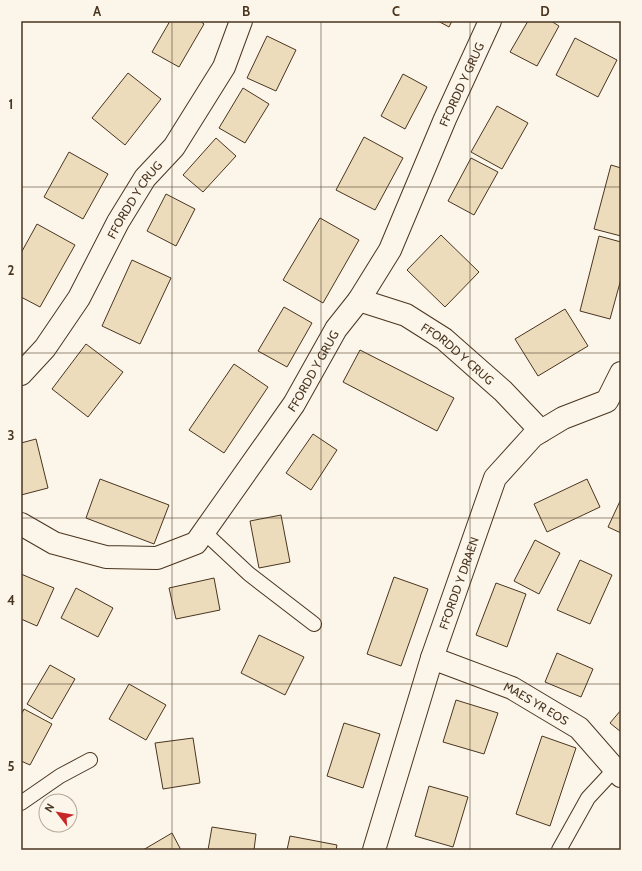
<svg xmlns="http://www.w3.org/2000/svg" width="642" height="871" font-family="Cabin,sans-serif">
<rect width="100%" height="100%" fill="#fbf6e9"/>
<g fill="#ecdcbc" stroke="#4a3520">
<path d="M 170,21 L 200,21 L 204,24 L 179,67 L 152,52 Z"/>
<path d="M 438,21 L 452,21 L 449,27 Z"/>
<path d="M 528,21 L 551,21 L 559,26 L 537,66 L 510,52 Z"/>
<path d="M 267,36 L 296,50 L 276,91 L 247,78 Z"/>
<path d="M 575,38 L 617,60 L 598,97 L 556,75 Z"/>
<path d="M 128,73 L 161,99 L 125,145 L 92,118 Z"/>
<path d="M 403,74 L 427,87 L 405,129 L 381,116 Z"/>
<path d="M 243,88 L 269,104 L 245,143 L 219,128 Z"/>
<path d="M 497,106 L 528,123 L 502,169 L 471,152 Z"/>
<path d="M 364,137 L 403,158 L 375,210 L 336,190 Z"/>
<path d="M 216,138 L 236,156 L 203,192 L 183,175 Z"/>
<path d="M 69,152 L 108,174 L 83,219 L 44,197 Z"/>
<path d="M 471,158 L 498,172 L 474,215 L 448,201 Z"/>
<path d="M 611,165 L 621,168 L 621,236 L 594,229 Z"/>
<path d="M 166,194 L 195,209 L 176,246 L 147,231 Z"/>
<path d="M 320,218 L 359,240 L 323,303 L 283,280 Z"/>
<path d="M 37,224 L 75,245 L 40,307 L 21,297 L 21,253 Z"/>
<path d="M 441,235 L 479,272 L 445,307 L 407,270 Z"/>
<path d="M 599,236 L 621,242 L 621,279 L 610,319 L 580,311 Z"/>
<path d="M 132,260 L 171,278 L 140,344 L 102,326 Z"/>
<path d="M 284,307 L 312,323 L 287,367 L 258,351 Z"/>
<path d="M 565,309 L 588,346 L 538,376 L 515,339 Z"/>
<path d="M 86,344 L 123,372 L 88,417 L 52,389 Z"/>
<path d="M 360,350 L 454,398 L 437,431 L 343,382 Z"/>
<path d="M 234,364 L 268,387 L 224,453 L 189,430 Z"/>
<path d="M 313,434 L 337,450 L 311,490 L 286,473 Z"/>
<path d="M 36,439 L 48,488 L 21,495 L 21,443 Z"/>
<path d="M 100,479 L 169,505 L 154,544 L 86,518 Z"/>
<path d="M 587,479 L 600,507 L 547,532 L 534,504 Z"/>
<path d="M 621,499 L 621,533 L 608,527 Z"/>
<path d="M 281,515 L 290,562 L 259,568 L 250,521 Z"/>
<path d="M 535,540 L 560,553 L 539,594 L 514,581 Z"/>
<path d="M 580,560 L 612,575 L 590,624 L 557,610 Z"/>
<path d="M 21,574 L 54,588 L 37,626 L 21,619 Z"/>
<path d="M 394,577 L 428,589 L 401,666 L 367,654 Z"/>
<path d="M 214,578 L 220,610 L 176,619 L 169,588 Z"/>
<path d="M 496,583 L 526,594 L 507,647 L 476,635 Z"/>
<path d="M 76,588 L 113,608 L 98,637 L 61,618 Z"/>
<path d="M 259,635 L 304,657 L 285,695 L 241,673 Z"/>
<path d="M 557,653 L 593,669 L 581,697 L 545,682 Z"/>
<path d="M 50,665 L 75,679 L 52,719 L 27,704 Z"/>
<path d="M 129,684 L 166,705 L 146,740 L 109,719 Z"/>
<path d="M 456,700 L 498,713 L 484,754 L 443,742 Z"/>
<path d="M 24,709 L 52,724 L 30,765 L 21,761 L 21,715 Z"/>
<path d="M 621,710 L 621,732 L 610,723 Z"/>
<path d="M 344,723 L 380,734 L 363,788 L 327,776 Z"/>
<path d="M 542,736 L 576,748 L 550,826 L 516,814 Z"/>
<path d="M 193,738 L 200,783 L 163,789 L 155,743 Z"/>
<path d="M 429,786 L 468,797 L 453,847 L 415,836 Z"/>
<path d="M 212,827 L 256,834 L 254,850 L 208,850 Z"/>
<path d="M 172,833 L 181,850 L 143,850 Z"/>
<path d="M 290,836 L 337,845 L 336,850 L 287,850 Z"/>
</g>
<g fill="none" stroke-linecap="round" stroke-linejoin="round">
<g stroke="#4a3520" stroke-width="16">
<g id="lane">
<path d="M 204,532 L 249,574 L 314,624"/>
<path d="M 21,803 L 60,776 L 90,760"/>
<path d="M 559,850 L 588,798 L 615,769"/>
</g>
</g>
<g stroke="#4a3520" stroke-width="24">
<g id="street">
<path id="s1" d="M 359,300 L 406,315 L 444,339 L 503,391 L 541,431"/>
<path id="s2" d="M 21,374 L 45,348 L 79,298 L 118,222 L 145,178 L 174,147 L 224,67 L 241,21"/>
<path id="s3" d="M 21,524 L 54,543 L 106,557 L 157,558 L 196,543 L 294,404 L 336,329 L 359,300 L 390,250 L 445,119 L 490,21"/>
<path id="s4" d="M 432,658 L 512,688 L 579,728 L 621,776"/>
<path id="s5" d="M 374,850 L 432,658 L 495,478 L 533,436 L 563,418 L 607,401 L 621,373"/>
</g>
</g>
<use href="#lane" stroke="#fbf6e9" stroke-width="14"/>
<use href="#street" stroke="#fbf6e9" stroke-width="22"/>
</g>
<path fill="none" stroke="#4a3520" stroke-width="1" stroke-opacity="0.55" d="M 172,21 L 172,850M 321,21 L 321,850M 470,21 L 470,850M 21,187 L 621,187M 21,353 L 621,353M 21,518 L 621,518M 21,684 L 621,684"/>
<g text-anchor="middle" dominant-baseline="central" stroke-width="3" stroke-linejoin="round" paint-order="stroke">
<g font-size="12" fill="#4a3520" stroke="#fbf6e9">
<text stroke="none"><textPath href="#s3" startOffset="717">FFORDD Y GRUG</textPath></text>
<text stroke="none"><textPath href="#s2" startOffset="209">FFORDD Y CRUG</textPath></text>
<text stroke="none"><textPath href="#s1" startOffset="114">FFORDD Y CRUG</textPath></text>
<text stroke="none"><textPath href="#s3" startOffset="393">FFORDD Y GRUG</textPath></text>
<text stroke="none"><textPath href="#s5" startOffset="280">FFORDD Y DRAEN</textPath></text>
<text stroke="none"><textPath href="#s4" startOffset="114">MAES YR EOS</textPath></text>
</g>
</g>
<rect width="642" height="871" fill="none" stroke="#fbf6e9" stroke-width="44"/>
<g transform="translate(58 813) rotate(301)"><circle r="19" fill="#fbf6e9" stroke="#b4a999"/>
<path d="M0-3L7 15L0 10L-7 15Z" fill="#c62828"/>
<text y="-6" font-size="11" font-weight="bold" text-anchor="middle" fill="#4a3520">N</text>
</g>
<rect x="22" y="22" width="598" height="827" fill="none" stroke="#4a3520" stroke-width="1.5"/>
<g font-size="13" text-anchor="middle" font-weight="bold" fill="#4a3520">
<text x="97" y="16">A</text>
<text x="246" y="16">B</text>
<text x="396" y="16">C</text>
<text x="545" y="16">D</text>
<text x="11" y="109">1</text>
<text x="11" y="275">2</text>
<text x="11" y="440">3</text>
<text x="11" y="605">4</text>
<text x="11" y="771">5</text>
</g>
</svg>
